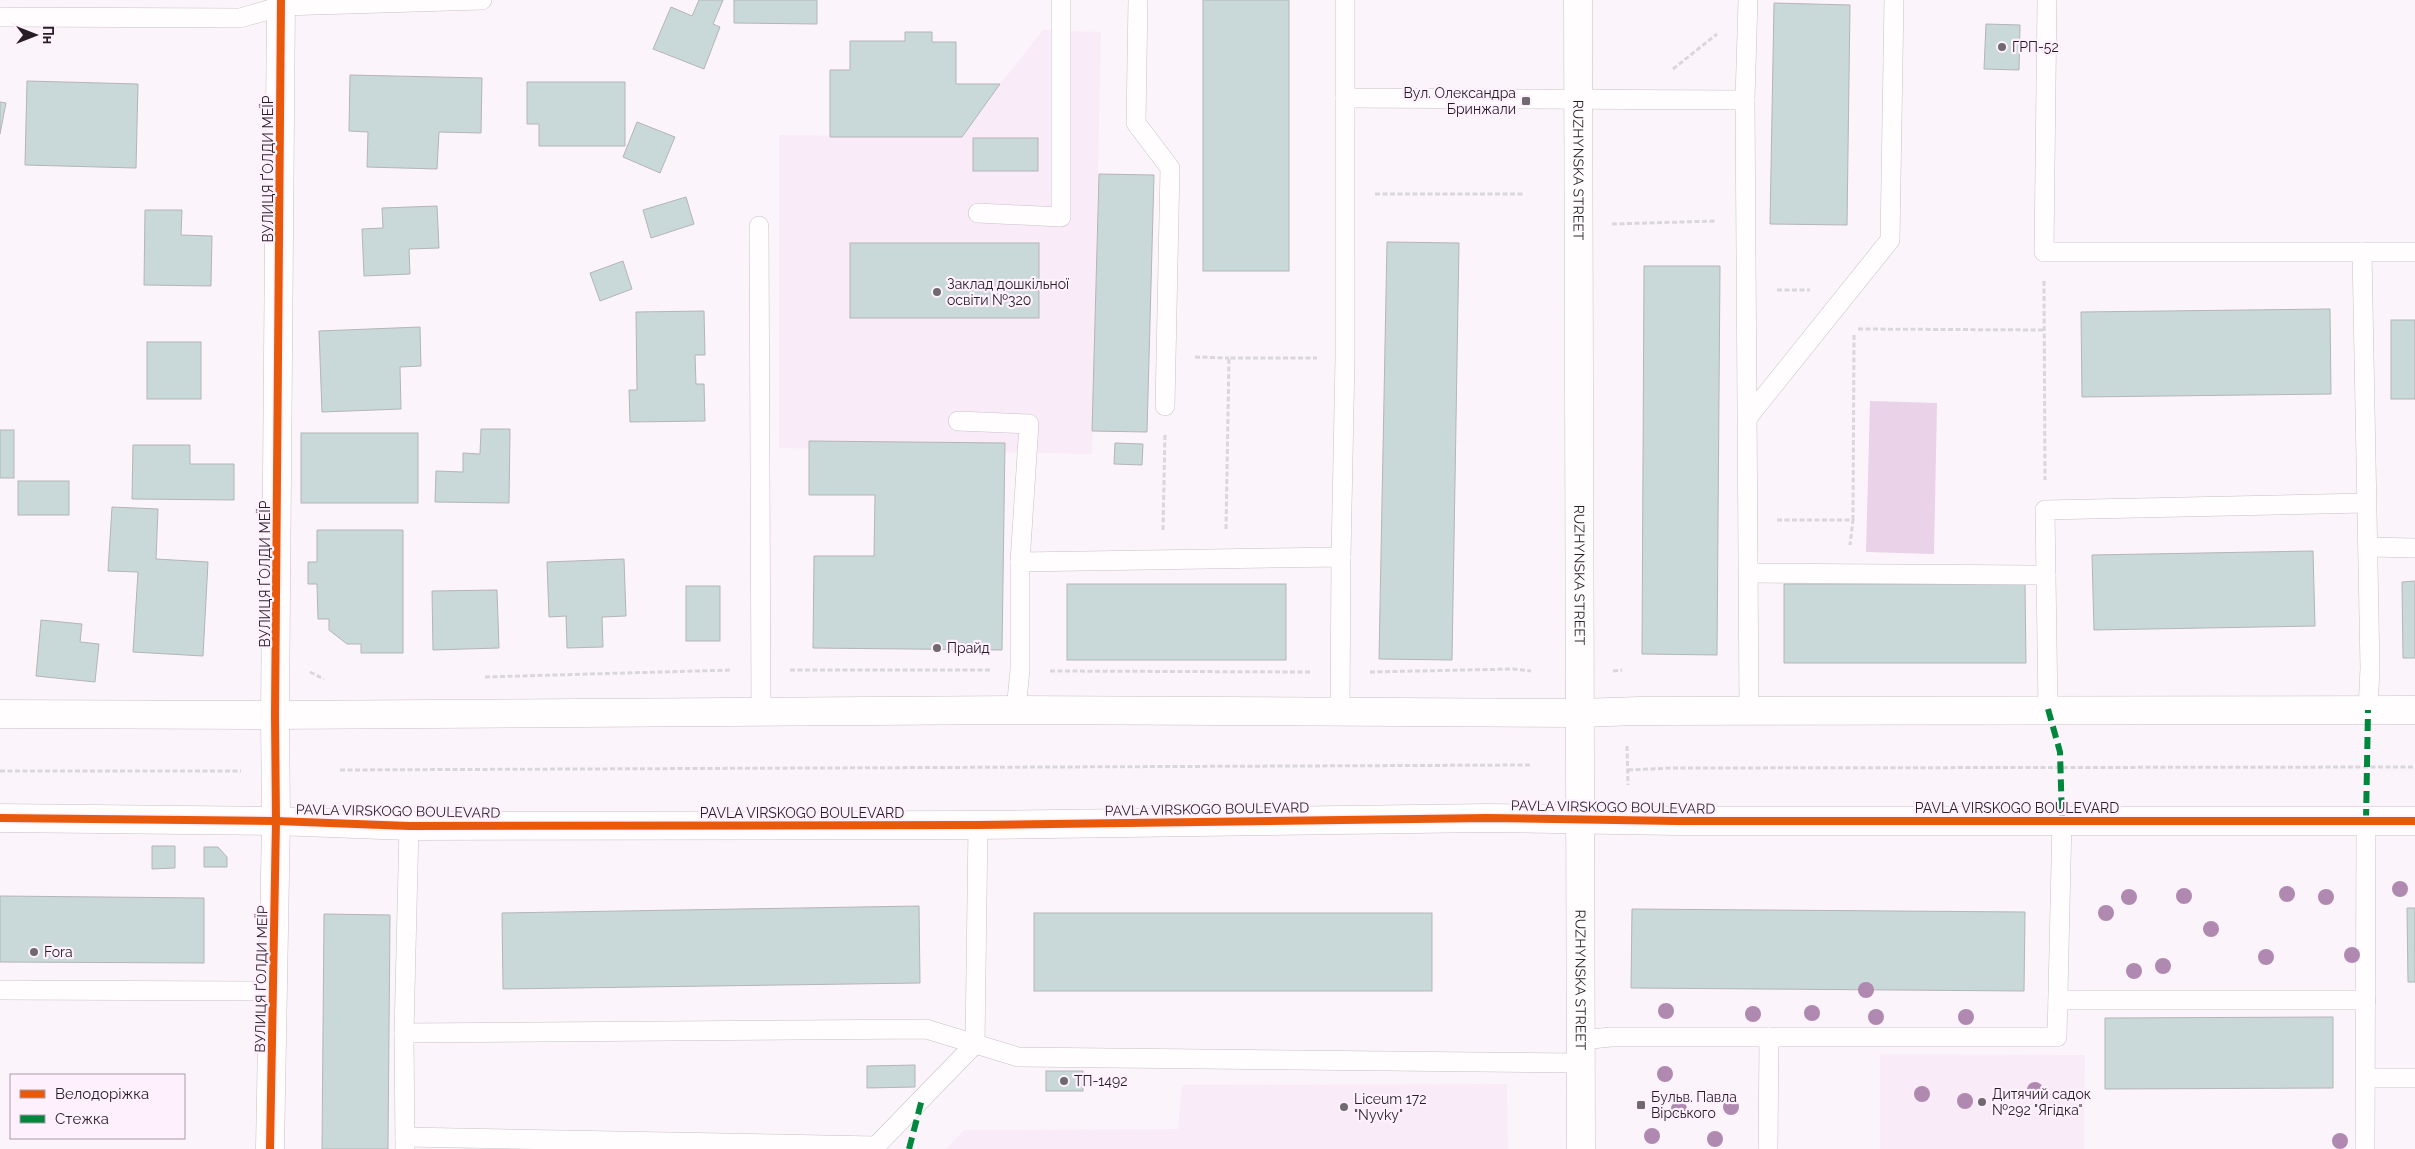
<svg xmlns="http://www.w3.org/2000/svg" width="2415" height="1149" font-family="Raleway,sans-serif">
<rect width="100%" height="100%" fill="#fcf4fb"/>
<g fill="#faebf9">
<path d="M 1043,30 L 1101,32 L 1092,454 L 779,448 L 779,135 L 962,137 L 1000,84 Z"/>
<path d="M 1880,1054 L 2085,1055 L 2084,1149 L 1880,1149 Z"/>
<path d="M 1507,1084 L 1508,1149 L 946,1149 L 964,1130 L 1178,1129 L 1182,1085 Z"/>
</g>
<path fill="#ead2e9" d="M 1870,401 L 1937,403 L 1934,554 L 1866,552 Z"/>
<g fill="#c9d8d8" stroke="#b4b5b7">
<path d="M 699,0 L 723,0 L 713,24 L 720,27 L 704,69 L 653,49 L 671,7 L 692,16 Z"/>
<path d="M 734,0 L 817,0 L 817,24 L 734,23 Z"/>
<rect x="1203" y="0" width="86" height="271"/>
<path d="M 1774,3 L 1850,5 L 1847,225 L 1770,224 Z"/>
<path d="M 1986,24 L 2020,25 L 2019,70 L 1984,69 Z"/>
<path d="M 905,32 L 932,32 L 932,42 L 956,42 L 956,84 L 1000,84 L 962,137 L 830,137 L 830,70 L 850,70 L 850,41 L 905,41 Z"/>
<path d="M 350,75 L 482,78 L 481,133 L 439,132 L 437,169 L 367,167 L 368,132 L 349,131 Z"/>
<path d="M 27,81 L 138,84 L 136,168 L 25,165 Z"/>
<path d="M 527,82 L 625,82 L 625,146 L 539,146 L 539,124 L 527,124 Z"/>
<path d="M 0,102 L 6,103 L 0,134 Z"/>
<path d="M 637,122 L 675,137 L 660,173 L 623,157 Z"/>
<rect x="973" y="138" width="65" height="33"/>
<path d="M 1099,174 L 1154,175 L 1147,432 L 1092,431 Z"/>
<path d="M 686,197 L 694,224 L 651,238 L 643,210 Z"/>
<path d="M 437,206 L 439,248 L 409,249 L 410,274 L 364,276 L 362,229 L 383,228 L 382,208 Z"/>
<path d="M 145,210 L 182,210 L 181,235 L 212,236 L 211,286 L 144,285 Z"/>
<path d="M 1387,242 L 1459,243 L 1452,660 L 1379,659 Z"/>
<rect x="850" y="243" width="189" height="75"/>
<path d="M 623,261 L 632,289 L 600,301 L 590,273 Z"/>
<path d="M 1644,266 L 1720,266 L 1717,655 L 1642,654 Z"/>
<path d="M 2330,309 L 2331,394 L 2082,397 L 2081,312 Z"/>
<path d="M 704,311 L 705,355 L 695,355 L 696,384 L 704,384 L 705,421 L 630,422 L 629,390 L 637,390 L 636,312 Z"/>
<rect x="2391" y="320" width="24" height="79"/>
<path d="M 420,327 L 421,366 L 400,367 L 401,409 L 322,412 L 319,331 Z"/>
<rect x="147" y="342" width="54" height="57"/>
<path d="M 481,429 L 510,429 L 509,503 L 435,502 L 436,471 L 463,472 L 463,453 L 480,454 Z"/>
<rect x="0" y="430" width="14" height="48"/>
<rect x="301" y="433" width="117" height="70"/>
<path d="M 809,441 L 1005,443 L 1002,650 L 813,648 L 814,556 L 874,556 L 875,495 L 809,495 Z"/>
<path d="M 1115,443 L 1143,444 L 1142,465 L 1114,464 Z"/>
<path d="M 133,445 L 190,445 L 190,464 L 234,464 L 234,500 L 132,499 Z"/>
<rect x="18" y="481" width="51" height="34"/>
<path d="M 112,507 L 158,509 L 156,559 L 208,562 L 203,656 L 133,652 L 138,572 L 108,571 Z"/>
<path d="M 317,530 L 403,530 L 403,653 L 361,653 L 361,644 L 347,644 L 329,630 L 329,619 L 318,619 L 317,584 L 308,584 L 308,562 L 317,562 Z"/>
<path d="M 2313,551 L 2315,626 L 2094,630 L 2092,555 Z"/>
<path d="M 624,559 L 626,616 L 602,617 L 603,647 L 567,648 L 566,616 L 549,617 L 547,562 Z"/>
<path d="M 2415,581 L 2415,658 L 2403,658 L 2402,582 Z"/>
<rect x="1067" y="584" width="219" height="76"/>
<path d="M 1784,584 L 2025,584 L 2026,663 L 1784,663 Z"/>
<rect x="686" y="586" width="34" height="55"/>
<path d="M 497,590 L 499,648 L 433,650 L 432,591 Z"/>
<path d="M 41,620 L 82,624 L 80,642 L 99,644 L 95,682 L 36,676 Z"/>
<path d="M 152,846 L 175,846 L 175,868 L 152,869 Z"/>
<path d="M 204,847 L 218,847 L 227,857 L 227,867 L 204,867 Z"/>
<path d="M 0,896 L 204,898 L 204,963 L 0,962 Z"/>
<path d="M 919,906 L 920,983 L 503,989 L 502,913 Z"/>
<path d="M 2407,908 L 2415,908 L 2415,982 L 2408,982 Z"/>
<path d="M 1632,909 L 2025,912 L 2024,991 L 1631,988 Z"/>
<rect x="1034" y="913" width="398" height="78"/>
<path d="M 324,914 L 390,915 L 388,1149 L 322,1149 Z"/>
<path d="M 2333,1017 L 2333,1088 L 2105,1089 L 2105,1018 Z"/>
<path d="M 915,1065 L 915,1087 L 867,1088 L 867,1066 Z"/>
<rect x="1046" y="1071" width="37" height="20"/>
</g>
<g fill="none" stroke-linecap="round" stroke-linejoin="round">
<g stroke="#c8c1c7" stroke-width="20">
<g id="service">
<path d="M 1138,0 L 1136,123 L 1170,168 L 1165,406"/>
<path d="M 1748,0 L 1745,100 L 1749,711"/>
<path d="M 2047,0 L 2044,252 L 2415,252"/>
<path d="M 0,17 L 240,18 L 282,6 L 482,0"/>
<path d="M 1345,98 L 1745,100"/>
<path d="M 978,213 L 1061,217 L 1061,0"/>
<path d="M 759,226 L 761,711"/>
<path d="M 2362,252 L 2370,668 L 2368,710"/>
<path d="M 1748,417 L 1890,240 L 1894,0"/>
<path d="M 958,421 L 1029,424 L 1020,562"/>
<path d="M 2368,547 L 2415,548"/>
<path d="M 1341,557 L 1345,358 L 1345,0"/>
<path d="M 1749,573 L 2046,575"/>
<path d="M 2048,709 L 2045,510 L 2366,503"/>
<path d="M 1016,710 L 1020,670 L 1020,562 L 1341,557 L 1340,713"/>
<path d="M 0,990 L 274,991"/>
<path d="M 2058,1000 L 2366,1000"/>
<path d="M 404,1033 L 926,1029 L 1018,1057 L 1581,1063"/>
<path d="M 1581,1040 L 1611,1037 L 2057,1037 L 2062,820"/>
<path d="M 2366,1078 L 2415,1078"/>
<path d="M 405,1137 L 876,1146 L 975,1044 L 978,825"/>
<path d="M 405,1149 L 404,1033 L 409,826"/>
<path d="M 1768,1149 L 1769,1037"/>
<path d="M 2365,1149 L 2366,821"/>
</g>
</g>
<g stroke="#c8c1c7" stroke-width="29">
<path id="minor" d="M 270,1149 L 276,821 L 275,715 L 281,0"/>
</g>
<g stroke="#c8c1c7" stroke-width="29">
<g id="tertiary">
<path id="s1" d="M 1578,0 L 1581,1149"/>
<path d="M 0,714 L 275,715 L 1016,710 L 1580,713 L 1639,711 L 2415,710"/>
<path d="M 0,818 L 276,821 L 409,826 L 978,825 L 1487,818 L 1676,821 L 2415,821"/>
</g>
</g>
<g stroke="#dad7da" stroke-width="3" stroke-dasharray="5 2.5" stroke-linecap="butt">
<path d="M 1673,69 L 1717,34"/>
<path d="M 1375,194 L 1524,194"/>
<path d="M 1612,224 L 1716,221"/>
<path d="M 2044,281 L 2045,480"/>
<path d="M 1777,290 L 1810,290"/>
<path d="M 1858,329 L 2044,330"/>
<path d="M 1195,357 L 1229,358"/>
<path d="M 1777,520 L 1853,520 L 1850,545"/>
<path d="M 1853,520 L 1854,333"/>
<path d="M 1226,529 L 1229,358 L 1317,358"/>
<path d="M 1163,530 L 1165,433"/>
<path d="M 790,670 L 991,670"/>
<path d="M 1050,671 L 1311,672"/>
<path d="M 1613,671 L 1622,670"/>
<path d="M 310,672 L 324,679"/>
<path d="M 1370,672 L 1513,669 L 1531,671"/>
<path d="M 485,677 L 731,670"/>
<path d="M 1627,746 L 1628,785"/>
<path d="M 340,770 L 1532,765"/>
<path d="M 1628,770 L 1673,768 L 2415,767"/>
<path d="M 0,771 L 241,771"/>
</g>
<use href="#service" stroke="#fffdfe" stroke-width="19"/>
<use href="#minor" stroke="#fffdfe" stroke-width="28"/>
<use href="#tertiary" stroke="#fffdfe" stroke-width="28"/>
<g stroke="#00873e" stroke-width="6" stroke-dasharray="12 6" stroke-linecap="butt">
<path d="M 2048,709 L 2060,752 L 2062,820"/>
<path d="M 2366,821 L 2368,710"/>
<path d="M 909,1149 L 922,1099"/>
</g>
<g stroke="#fff0fe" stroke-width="11">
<g id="cycleway">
<path d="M 0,818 L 276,821 L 409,826 L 978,825 L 1487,818 L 1676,821 L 2415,821"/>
<path d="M 270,1149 L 276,821 L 275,715 L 281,0"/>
</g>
</g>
<use href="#cycleway" stroke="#e8590c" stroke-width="8"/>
</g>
<g fill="#b089b0">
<circle cx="2400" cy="889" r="8"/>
<circle cx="2287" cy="894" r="8"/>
<circle cx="2184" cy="896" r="8"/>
<circle cx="2129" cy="897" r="8"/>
<circle cx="2326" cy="897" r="8"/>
<circle cx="2106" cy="913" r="8"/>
<circle cx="2211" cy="929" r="8"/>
<circle cx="2352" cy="955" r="8"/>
<circle cx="2266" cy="957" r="8"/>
<circle cx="2163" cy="966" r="8"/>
<circle cx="2134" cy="971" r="8"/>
<circle cx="1866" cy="990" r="8"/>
<circle cx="1666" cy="1011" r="8"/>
<circle cx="1812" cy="1013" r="8"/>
<circle cx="1753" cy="1014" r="8"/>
<circle cx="1876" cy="1017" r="8"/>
<circle cx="1966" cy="1017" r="8"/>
<circle cx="1665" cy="1074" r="8"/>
<circle cx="2035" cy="1090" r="8"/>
<circle cx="1922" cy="1094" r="8"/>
<circle cx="1965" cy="1101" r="8"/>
<circle cx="1731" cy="1107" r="8"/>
<circle cx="1679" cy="1109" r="8"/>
<circle cx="1652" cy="1136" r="8"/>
<circle cx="1715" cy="1139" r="8"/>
<circle cx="2340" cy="1141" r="8"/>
</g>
<g fill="#706a70" stroke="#fff0fe" stroke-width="2">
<circle cx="2002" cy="47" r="5"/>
<rect x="1521" y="96" width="10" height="10" rx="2.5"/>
<circle cx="937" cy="292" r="5"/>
<circle cx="937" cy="648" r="5"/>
<circle cx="34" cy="952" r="5"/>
<circle cx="1064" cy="1081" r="5"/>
<circle cx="1982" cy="1102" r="5"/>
<rect x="1636" y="1100" width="10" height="10" rx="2.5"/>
<circle cx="1344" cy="1107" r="5"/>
</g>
<g text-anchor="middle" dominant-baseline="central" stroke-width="4.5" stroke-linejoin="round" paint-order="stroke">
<g font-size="14" fill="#251f25" stroke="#fff0fe" text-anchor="start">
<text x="2012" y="47">ГРП-52</text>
<text x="1516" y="93" text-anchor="end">Вул. Олександра<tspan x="1516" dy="16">Бринжали</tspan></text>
<text x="947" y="284">Заклад дошкільної<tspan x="947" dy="16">освіти №320</tspan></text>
<text x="947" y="648">Прайд</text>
<text x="44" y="952">Fora</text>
<text x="1074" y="1081">ТП-1492</text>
<text x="1992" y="1094">Дитячий садок<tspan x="1992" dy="16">№292 "Ягідка"</tspan></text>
<text x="1651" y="1097">Бульв. Павла<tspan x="1651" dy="16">Вірського</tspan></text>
<text x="1354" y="1099">Liceum 172<tspan x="1354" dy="16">"Nyvky"</tspan></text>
</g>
<g font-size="14" fill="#251f25" stroke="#fff0fe">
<text transform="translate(268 169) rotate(-90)">ВУЛИЦЯ ҐОЛДИ МЕЇР</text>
<text stroke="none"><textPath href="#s1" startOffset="170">RUZHYNSKA STREET</textPath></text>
<text transform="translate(265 574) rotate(-90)">ВУЛИЦЯ ҐОЛДИ МЕЇР</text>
<text stroke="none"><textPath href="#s1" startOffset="575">RUZHYNSKA STREET</textPath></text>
<text transform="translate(1613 807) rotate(1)">PAVLA VIRSKOGO BOULEVARD</text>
<text x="2017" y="808">PAVLA VIRSKOGO BOULEVARD</text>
<text transform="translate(1207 809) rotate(-1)">PAVLA VIRSKOGO BOULEVARD</text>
<text transform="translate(398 811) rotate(1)">PAVLA VIRSKOGO BOULEVARD</text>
<text x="802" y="813">PAVLA VIRSKOGO BOULEVARD</text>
<text transform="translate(261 979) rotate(-89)">ВУЛИЦЯ ҐОЛДИ МЕЇР</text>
<text stroke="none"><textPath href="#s1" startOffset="980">RUZHYNSKA STREET</textPath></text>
</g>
</g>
<rect x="10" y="1074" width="175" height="65" fill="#fff0fe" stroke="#a89ca7"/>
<rect x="20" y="1090" width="25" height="8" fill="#e8590c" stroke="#a89ca7"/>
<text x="55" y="1099" font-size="15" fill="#251f25">Велодоріжка</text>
<rect x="20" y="1115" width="25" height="8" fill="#00873e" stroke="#a89ca7"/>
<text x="55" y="1124" font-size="15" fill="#251f25">Стежка</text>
<g transform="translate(35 35) rotate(90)" stroke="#fff0fe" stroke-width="4" paint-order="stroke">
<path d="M0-4L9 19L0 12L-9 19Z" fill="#251f25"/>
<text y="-8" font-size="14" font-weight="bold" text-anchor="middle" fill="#251f25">Пн</text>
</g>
</svg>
